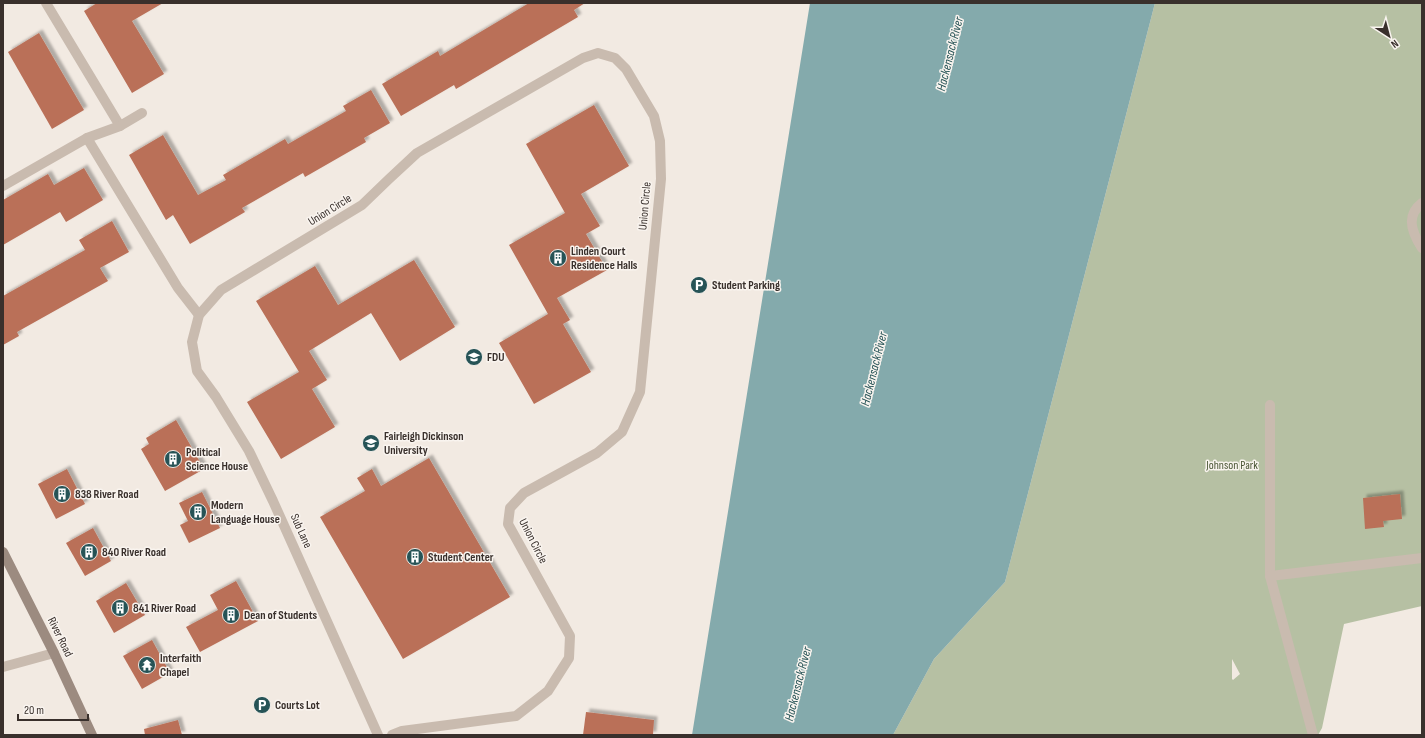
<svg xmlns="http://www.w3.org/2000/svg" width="1425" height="738" font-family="'Sofia Sans Condensed',sans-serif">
<defs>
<filter id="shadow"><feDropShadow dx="3.5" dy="-3.5" stdDeviation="1" flood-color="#0004"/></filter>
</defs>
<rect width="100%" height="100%" fill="#f2eae2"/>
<path fill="#b6c0a3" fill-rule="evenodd" d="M 1155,3 L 1422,3 L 1422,606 L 1344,624 L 1322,728 L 1318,735 L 893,735 L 934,659 L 1005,582 ZM 1232,659 L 1240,674 L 1233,680 L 1232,679 Z"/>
<path fill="#84aaac" d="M 810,3 L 1155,3 L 1005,582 L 934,659 L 893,735 L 692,735 Z"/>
<g fill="#ba7058" filter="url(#shadow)">
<path d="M 97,3 L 163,3 L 132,21 L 164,74 L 132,93 L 84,11 Z"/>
<path d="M 529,3 L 585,3 L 574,10 L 578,17 L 456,89 L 454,85 L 401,116 L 382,84 L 438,51 L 440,56 Z"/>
<path d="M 39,33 L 84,110 L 52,129 L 8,52 Z"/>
<path d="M 371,90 L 390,123 L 364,138 L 366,142 L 305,177 L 303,173 L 242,208 L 245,212 L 190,244 L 173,215 L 166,220 L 129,155 L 163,135 L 198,195 L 226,180 L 223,175 L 285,139 L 288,144 L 346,111 L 343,106 Z"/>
<path d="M 594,105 L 629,166 L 581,194 L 600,226 L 586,234 L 607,270 L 557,298 L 570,320 L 563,324 L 591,372 L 534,404 L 499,343 L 548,314 L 509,245 L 565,213 L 526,144 Z"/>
<path d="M 84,168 L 103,200 L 66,222 L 60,212 L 3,245 L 3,200 L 48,174 L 54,185 Z"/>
<path d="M 112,221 L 129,252 L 100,268 L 108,281 L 17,332 L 19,336 L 3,345 L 3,296 L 85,250 L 79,240 Z"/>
<path d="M 414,260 L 455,327 L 400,361 L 371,313 L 309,351 L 327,380 L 312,389 L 335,427 L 281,459 L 247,402 L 299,372 L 256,301 L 315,266 L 338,305 Z"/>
<path d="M 176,420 L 204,469 L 165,491 L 141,449 L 149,444 L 146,438 Z"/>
<path d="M 429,458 L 510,597 L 403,659 L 320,517 L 365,491 L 357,478 L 372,469 L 381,486 Z"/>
<path d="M 67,469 L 85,504 L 56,519 L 38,484 Z"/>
<path d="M 202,492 L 220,528 L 189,543 L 180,525 L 188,521 L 179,503 Z"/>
<path d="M 1400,494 L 1402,519 L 1383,521 L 1384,527 L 1365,529 L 1363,498 Z"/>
<path d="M 93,528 L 111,561 L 85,576 L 66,543 Z"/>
<path d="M 236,581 L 258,621 L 200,652 L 186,627 L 218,610 L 210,595 Z"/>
<path d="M 126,583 L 145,615 L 114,633 L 96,601 Z"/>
<path d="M 152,640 L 170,673 L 142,689 L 123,656 Z"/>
<path d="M 586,712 L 654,720 L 653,735 L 583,735 Z"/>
<path d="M 178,720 L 182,735 L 145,735 L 144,729 Z"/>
</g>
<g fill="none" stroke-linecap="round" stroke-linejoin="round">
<g stroke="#c9bbaf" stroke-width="10">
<path d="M 46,3 L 120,126"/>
<path d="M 87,138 L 178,288 L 199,315"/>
<path d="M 3,186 L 87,138 L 120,126 L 142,113"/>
<path d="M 1422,203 C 1405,216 1412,233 1422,248"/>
<path d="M 1270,576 L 1270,405"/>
<path d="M 1313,735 L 1270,576 L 1422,558"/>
</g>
<g stroke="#c9bbaf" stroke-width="10">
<path d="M 3,667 L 54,653"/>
<path d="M 378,735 L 273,501 L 249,451 L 216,397 L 197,371 L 192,342 L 199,315 L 221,290 L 362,205 L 389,179 L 417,153 L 583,58 L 598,53 L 615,58 L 626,69 L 654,116 L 660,141 L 661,179 L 640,392 L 622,432 L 597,453 L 524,493 L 510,508 L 508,524 L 570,636 L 569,658 L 548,691 L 516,716 L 402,731 L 392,735"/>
</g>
<path stroke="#9c8b80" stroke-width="10" d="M 3,552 L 54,653 L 92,735"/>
</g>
<defs>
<g id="building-disc" transform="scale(0.9)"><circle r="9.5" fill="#265356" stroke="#f9f4ef"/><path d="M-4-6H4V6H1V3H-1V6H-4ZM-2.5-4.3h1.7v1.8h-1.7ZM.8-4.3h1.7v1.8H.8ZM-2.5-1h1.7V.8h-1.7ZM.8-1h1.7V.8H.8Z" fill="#fff"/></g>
<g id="parking-disc" transform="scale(0.9)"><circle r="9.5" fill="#265356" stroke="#f9f4ef"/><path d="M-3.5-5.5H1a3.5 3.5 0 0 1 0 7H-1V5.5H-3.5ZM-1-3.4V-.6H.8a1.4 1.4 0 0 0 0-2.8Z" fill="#fff"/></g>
<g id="university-disc" transform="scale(0.9)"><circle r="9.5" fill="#265356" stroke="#f9f4ef"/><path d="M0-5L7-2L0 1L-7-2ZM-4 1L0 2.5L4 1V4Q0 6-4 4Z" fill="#fff"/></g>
<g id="temple-disc" transform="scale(0.9)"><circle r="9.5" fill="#265356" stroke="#f9f4ef"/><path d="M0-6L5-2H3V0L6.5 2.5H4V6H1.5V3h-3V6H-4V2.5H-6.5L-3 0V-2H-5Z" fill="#fff"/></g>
</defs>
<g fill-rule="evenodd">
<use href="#building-disc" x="558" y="258"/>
<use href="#parking-disc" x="699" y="285"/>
<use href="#university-disc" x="474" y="357"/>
<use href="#university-disc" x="371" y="443"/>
<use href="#building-disc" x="173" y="459"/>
<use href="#building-disc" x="62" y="494"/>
<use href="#building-disc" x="198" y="512"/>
<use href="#building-disc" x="89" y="552"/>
<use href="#building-disc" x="415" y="557"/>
<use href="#building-disc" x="120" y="608"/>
<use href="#building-disc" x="231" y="615"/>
<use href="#temple-disc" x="147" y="665"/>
<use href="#parking-disc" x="262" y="705"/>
</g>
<g text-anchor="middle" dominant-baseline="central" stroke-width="3" stroke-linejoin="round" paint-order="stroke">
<g font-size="12" fill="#39302c" stroke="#f9f4ef">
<text transform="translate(645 206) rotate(-85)">Union Circle</text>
<text transform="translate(330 210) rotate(-32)">Union Circle</text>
<text transform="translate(301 531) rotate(66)">Sub Lane</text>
<text transform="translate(533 541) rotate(63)">Union Circle</text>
<text transform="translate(60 637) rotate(64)">River Road</text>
</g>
<g font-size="12" font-weight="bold" fill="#39302c" stroke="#f9f4ef" text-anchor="start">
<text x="571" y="251">Linden Court<tspan x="571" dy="14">Residence Halls</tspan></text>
<text x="712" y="285">Student Parking</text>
<text x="487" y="357">FDU</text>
<text x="384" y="436">Fairleigh Dickinson<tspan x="384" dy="14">University</tspan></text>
<text x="186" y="452">Political<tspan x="186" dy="14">Science House</tspan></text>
<text x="75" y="494">838 River Road</text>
<text x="211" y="505">Modern<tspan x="211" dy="14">Language House</tspan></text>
<text x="102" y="552">840 River Road</text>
<text x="428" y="557">Student Center</text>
<text x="133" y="608">841 River Road</text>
<text x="244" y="615">Dean of Students</text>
<text x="160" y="658">Interfaith<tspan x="160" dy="14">Chapel</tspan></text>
<text x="275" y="705">Courts Lot</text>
</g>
<g font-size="12" fill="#485433" stroke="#f9f4ef">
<text x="1232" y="465">Johnson Park</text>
</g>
<g font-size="13" font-style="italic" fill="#265356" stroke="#f9f4ef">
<text transform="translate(950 54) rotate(-76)">Hackensack River</text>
<text transform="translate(874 369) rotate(-76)">Hackensack River</text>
<text transform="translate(798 684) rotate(-76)">Hackensack River</text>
</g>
</g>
<rect width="1425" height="738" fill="none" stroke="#39302c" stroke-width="8"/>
<g transform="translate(1389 36) rotate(144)" stroke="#f9f4ef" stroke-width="3" paint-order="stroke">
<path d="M0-3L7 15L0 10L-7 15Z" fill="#39302c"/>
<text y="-6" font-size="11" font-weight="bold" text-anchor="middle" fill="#39302c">N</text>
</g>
<path d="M18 714v6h70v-6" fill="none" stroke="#39302c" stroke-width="2"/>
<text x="24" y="714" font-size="12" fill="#39302c" stroke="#f9f4ef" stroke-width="3" paint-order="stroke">20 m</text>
</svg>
